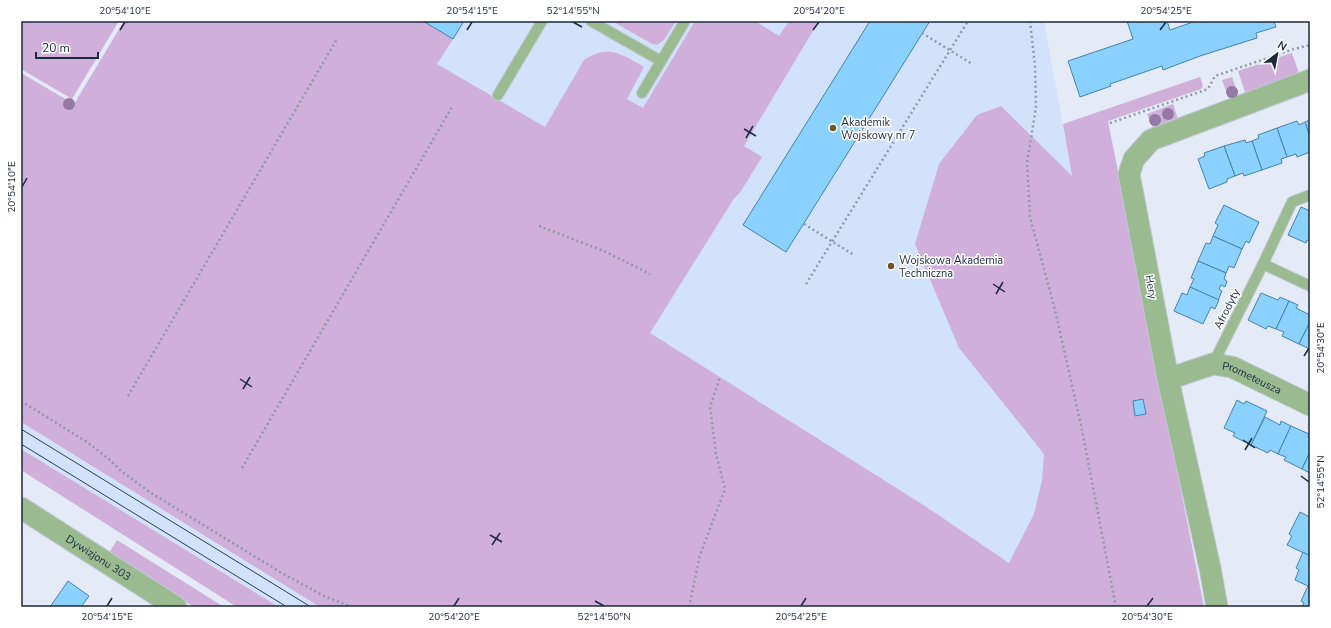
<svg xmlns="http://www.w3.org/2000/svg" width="1331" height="628" font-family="'Nunito Sans',sans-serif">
<rect width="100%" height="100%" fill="#e4ebf7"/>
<g fill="#d2e2fb">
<path d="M 320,21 L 1044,21 L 1072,176 L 1158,607 L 417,607 L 688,197 Z"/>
<path d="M 21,422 L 281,583 L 320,607 L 279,607 L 21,449 Z"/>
</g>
<g fill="#d0afda">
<path d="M 21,21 L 119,21 L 72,99 L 21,69 Z"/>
<path d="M 124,21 L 423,21 L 453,39 L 437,64 L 545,127 L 584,60 C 608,44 622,54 644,67 L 627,99 L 643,108 L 695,21 L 755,21 L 779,36 L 789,21 L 819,21 L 744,146 L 762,157 L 741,191 L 733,200 L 650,333 L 925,506 L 1009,563 L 1034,514 L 1042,480 L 1044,454 L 959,348 L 915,244 L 939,164 L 977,115 L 1001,106 L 1072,176 L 1063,124 L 1200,77 L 1203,86 L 1201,89 L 1108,121 L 1204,607 L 320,607 L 21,422 L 21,73 L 74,104 Z"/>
<path d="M 612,21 L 676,21 L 664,40 L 657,45 L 652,44 Z"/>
<path d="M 1292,53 L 1300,76 L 1246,95 L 1238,71 Z"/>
<path d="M 1232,77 L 1239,97 L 1230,101 L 1222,80 Z"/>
<path d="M 1173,104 L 1178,119 L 1153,128 L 1147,114 Z"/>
<path d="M 21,449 L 279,607 L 237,607 L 21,470 Z"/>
<path d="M 117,540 L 224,607 L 194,607 L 109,553 Z"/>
</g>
<g fill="#8bd1fe" stroke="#4682a9">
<path d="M 423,21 L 464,21 L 453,39 Z"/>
<path d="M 870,21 L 930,21 L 786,252 L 743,225 Z"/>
<path d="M 1127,21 L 1167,21 L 1170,30 L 1196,21 L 1274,21 L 1276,27 L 1256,33 L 1257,38 L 1200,56 L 1163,70 L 1162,66 L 1110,84 L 1111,86 L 1080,97 L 1068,61 L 1133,39 Z"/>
<path d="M 1310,120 L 1310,137 L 1305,122 Z"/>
<path d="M 1297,121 L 1299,125 L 1305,122 L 1310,137 L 1310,152 L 1297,157 L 1296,154 L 1287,157 L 1277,128 Z"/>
<path d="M 1277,128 L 1287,157 L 1281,159 L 1282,163 L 1262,170 L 1252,141 L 1259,138 L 1258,135 Z"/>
<path d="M 1245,140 L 1246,143 L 1252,141 L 1262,170 L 1244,176 L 1243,173 L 1235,176 L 1224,146 Z"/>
<path d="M 1224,146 L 1235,176 L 1227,179 L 1227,182 L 1209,189 L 1198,159 L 1205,156 L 1204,153 Z"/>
<path d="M 1224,205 L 1259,222 L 1249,243 L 1246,241 L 1242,249 L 1213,236 L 1218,225 L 1215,223 Z"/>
<path d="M 1301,207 L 1310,211 L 1310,241 L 1307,240 L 1306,243 L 1288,235 Z"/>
<path d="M 1213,236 L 1242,249 L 1234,268 L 1229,266 L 1226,273 L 1198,261 L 1206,243 L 1210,244 Z"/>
<path d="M 1198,261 L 1226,273 L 1224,279 L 1227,281 L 1225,287 L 1221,285 L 1219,289 L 1222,291 L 1218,300 L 1190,287 L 1194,279 L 1191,278 Z"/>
<path d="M 1190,287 L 1219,300 L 1215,309 L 1211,307 L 1203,324 L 1174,311 L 1182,293 L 1187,295 Z"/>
<path d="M 1261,293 L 1278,300 L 1280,297 L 1289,301 L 1276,329 L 1268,326 L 1266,329 L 1248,320 Z"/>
<path d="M 1289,301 L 1298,305 L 1296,308 L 1310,315 L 1310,322 L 1299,344 L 1282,336 L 1284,332 L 1276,329 Z"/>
<path d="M 1310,322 L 1310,349 L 1299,344 Z"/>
<path d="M 1143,399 L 1146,414 L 1135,416 L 1133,401 Z"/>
<path d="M 1237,400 L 1244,404 L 1246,401 L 1267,411 L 1251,445 L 1233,436 L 1235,433 L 1224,428 Z"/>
<path d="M 1265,417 L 1280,425 L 1281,421 L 1291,426 L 1278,454 L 1270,450 L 1268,453 L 1251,445 Z"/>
<path d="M 1291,426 L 1309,434 L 1308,437 L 1310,438 L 1310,452 L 1302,469 L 1284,460 L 1286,457 L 1278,454 Z"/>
<path d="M 1310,452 L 1310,473 L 1302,469 Z"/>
<path d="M 1300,512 L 1310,517 L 1310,556 L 1287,545 L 1292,536 L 1289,534 Z"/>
<path d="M 1303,552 L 1310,556 L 1310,587 L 1295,580 L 1299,570 L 1296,568 Z"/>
<path d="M 68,581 L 89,596 L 81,607 L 50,607 Z"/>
<path d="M 1308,586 L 1310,587 L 1310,607 L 1302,607 L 1304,603 L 1301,601 Z"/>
</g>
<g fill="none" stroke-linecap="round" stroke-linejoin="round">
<g stroke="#c0c8d6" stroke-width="12">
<g id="lane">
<path d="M 591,21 L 661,61"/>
<path d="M 642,93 L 685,21"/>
<path d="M 498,95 L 542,21"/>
<path d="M 1263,264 L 1310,286"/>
<path d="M 1213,364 L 1263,264 L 1292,202 L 1310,195"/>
</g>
</g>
<g stroke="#c0c8d6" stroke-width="23">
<g id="street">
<path id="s1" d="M 1168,379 L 1213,364 L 1232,367 L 1310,405"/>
<path id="s2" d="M 21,508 L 176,607"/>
<path d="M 1217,607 L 1210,568 L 1168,379 L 1129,174 L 1134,159 L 1151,140 L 1310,80"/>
</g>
</g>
<g stroke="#8f99a8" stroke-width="2.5" stroke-dasharray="2 3" stroke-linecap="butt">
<path d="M 1030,21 L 1035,65 L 1036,107 L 1027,163 L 1030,217 L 1055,310 L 1081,425 L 1116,607"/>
<path d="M 922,33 L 972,64"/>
<path d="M 1110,123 L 1208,89 L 1215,76 L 1294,49 L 1310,45"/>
<path d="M 804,224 L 854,255"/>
<path d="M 539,226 L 606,252 L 650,274"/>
<path d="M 806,284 L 968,21"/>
<path d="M 128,396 L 337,39"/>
<path d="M 21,401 L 87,442 L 110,460 L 121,471 L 151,493 L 280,572 L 324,596 L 352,607"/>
<path d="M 242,468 L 452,107"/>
<path d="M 689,607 L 700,555 L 725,489 L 716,454 L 710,407 L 720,377"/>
</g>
<use href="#lane" stroke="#9abb90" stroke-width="10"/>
<use href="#street" stroke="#9abb90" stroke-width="21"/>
<g stroke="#303d51" stroke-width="1">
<path d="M 21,429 L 311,607"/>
<path d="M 21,444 L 287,607"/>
</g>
</g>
<g fill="#9479a4">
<circle cx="1232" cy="92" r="6"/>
<circle cx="69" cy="104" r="6"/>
<circle cx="1168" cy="114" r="6"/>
<circle cx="1155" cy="120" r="6"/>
</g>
<path fill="none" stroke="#1b293e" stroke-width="1.5" d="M 573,22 L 582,27M 120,30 L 125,22M 467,30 L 472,22M 813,30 L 819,22M 1160,30 L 1166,22M 744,129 L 756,136M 746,138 L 753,126M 22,187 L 27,178M 993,284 L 1005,292M 996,294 L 1003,282M 1304,356 L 1309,348M 240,379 L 252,387M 243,389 L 250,377M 1243,440 L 1255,448M 1245,450 L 1252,438M 1301,476 L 1309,482M 490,535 L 502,542M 492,545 L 500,533M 595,601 L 604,606M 107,606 L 112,598M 454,606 L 459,598M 801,606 L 806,598M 1147,606 L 1153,598"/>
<g fill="#705528" stroke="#fff" stroke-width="1.5">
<circle cx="833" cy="128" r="4"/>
<circle cx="891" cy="266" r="4"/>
</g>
<g text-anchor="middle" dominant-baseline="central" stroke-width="3" stroke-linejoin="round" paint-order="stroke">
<g font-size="11" fill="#1b293e" stroke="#fff" text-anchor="start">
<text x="841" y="122">Akademik<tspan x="841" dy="13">Wojskowy nr 7</tspan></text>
<text x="899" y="260">Wojskowa Akademia<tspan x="899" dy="13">Techniczna</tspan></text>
</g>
<g font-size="11" fill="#1b293e" stroke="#fff">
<text transform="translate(1151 287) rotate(79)">Hery</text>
<text transform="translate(1227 309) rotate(-63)">Afrodyty</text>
<text stroke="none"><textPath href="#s1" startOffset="89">Prometeusza</textPath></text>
<text stroke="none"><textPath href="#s2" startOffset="92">Dywizjonu 303</textPath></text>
</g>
</g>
<rect width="1331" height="628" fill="none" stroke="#ffffff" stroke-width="44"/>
<g transform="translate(1277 54) rotate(32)" stroke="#ffffff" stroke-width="3" paint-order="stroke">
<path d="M0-3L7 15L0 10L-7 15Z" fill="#1b293e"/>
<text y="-6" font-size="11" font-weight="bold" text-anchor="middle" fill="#1b293e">N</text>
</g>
<path d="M36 52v6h62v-6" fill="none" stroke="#1b293e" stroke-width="2"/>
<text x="42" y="52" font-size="12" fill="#1b293e" stroke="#ffffff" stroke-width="3" paint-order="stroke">20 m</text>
<rect x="22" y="22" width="1287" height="584" fill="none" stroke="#1b293e" stroke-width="1.5"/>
<g font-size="10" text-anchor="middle" fill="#1b293e">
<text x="125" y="14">20°54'10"E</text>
<text x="472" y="14">20°54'15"E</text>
<text x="573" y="14">52°14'55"N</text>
<text x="819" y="14">20°54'20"E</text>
<text x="1166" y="14">20°54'25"E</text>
<text transform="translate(11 187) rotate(-90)" y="4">20°54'10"E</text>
<text transform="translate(1320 348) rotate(-90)" y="4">20°54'30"E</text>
<text transform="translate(1320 482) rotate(-90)" y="4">52°14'55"N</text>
<text x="107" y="620">20°54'15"E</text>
<text x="454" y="620">20°54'20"E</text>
<text x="604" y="620">52°14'50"N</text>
<text x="801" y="620">20°54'25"E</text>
<text x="1147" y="620">20°54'30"E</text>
</g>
</svg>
